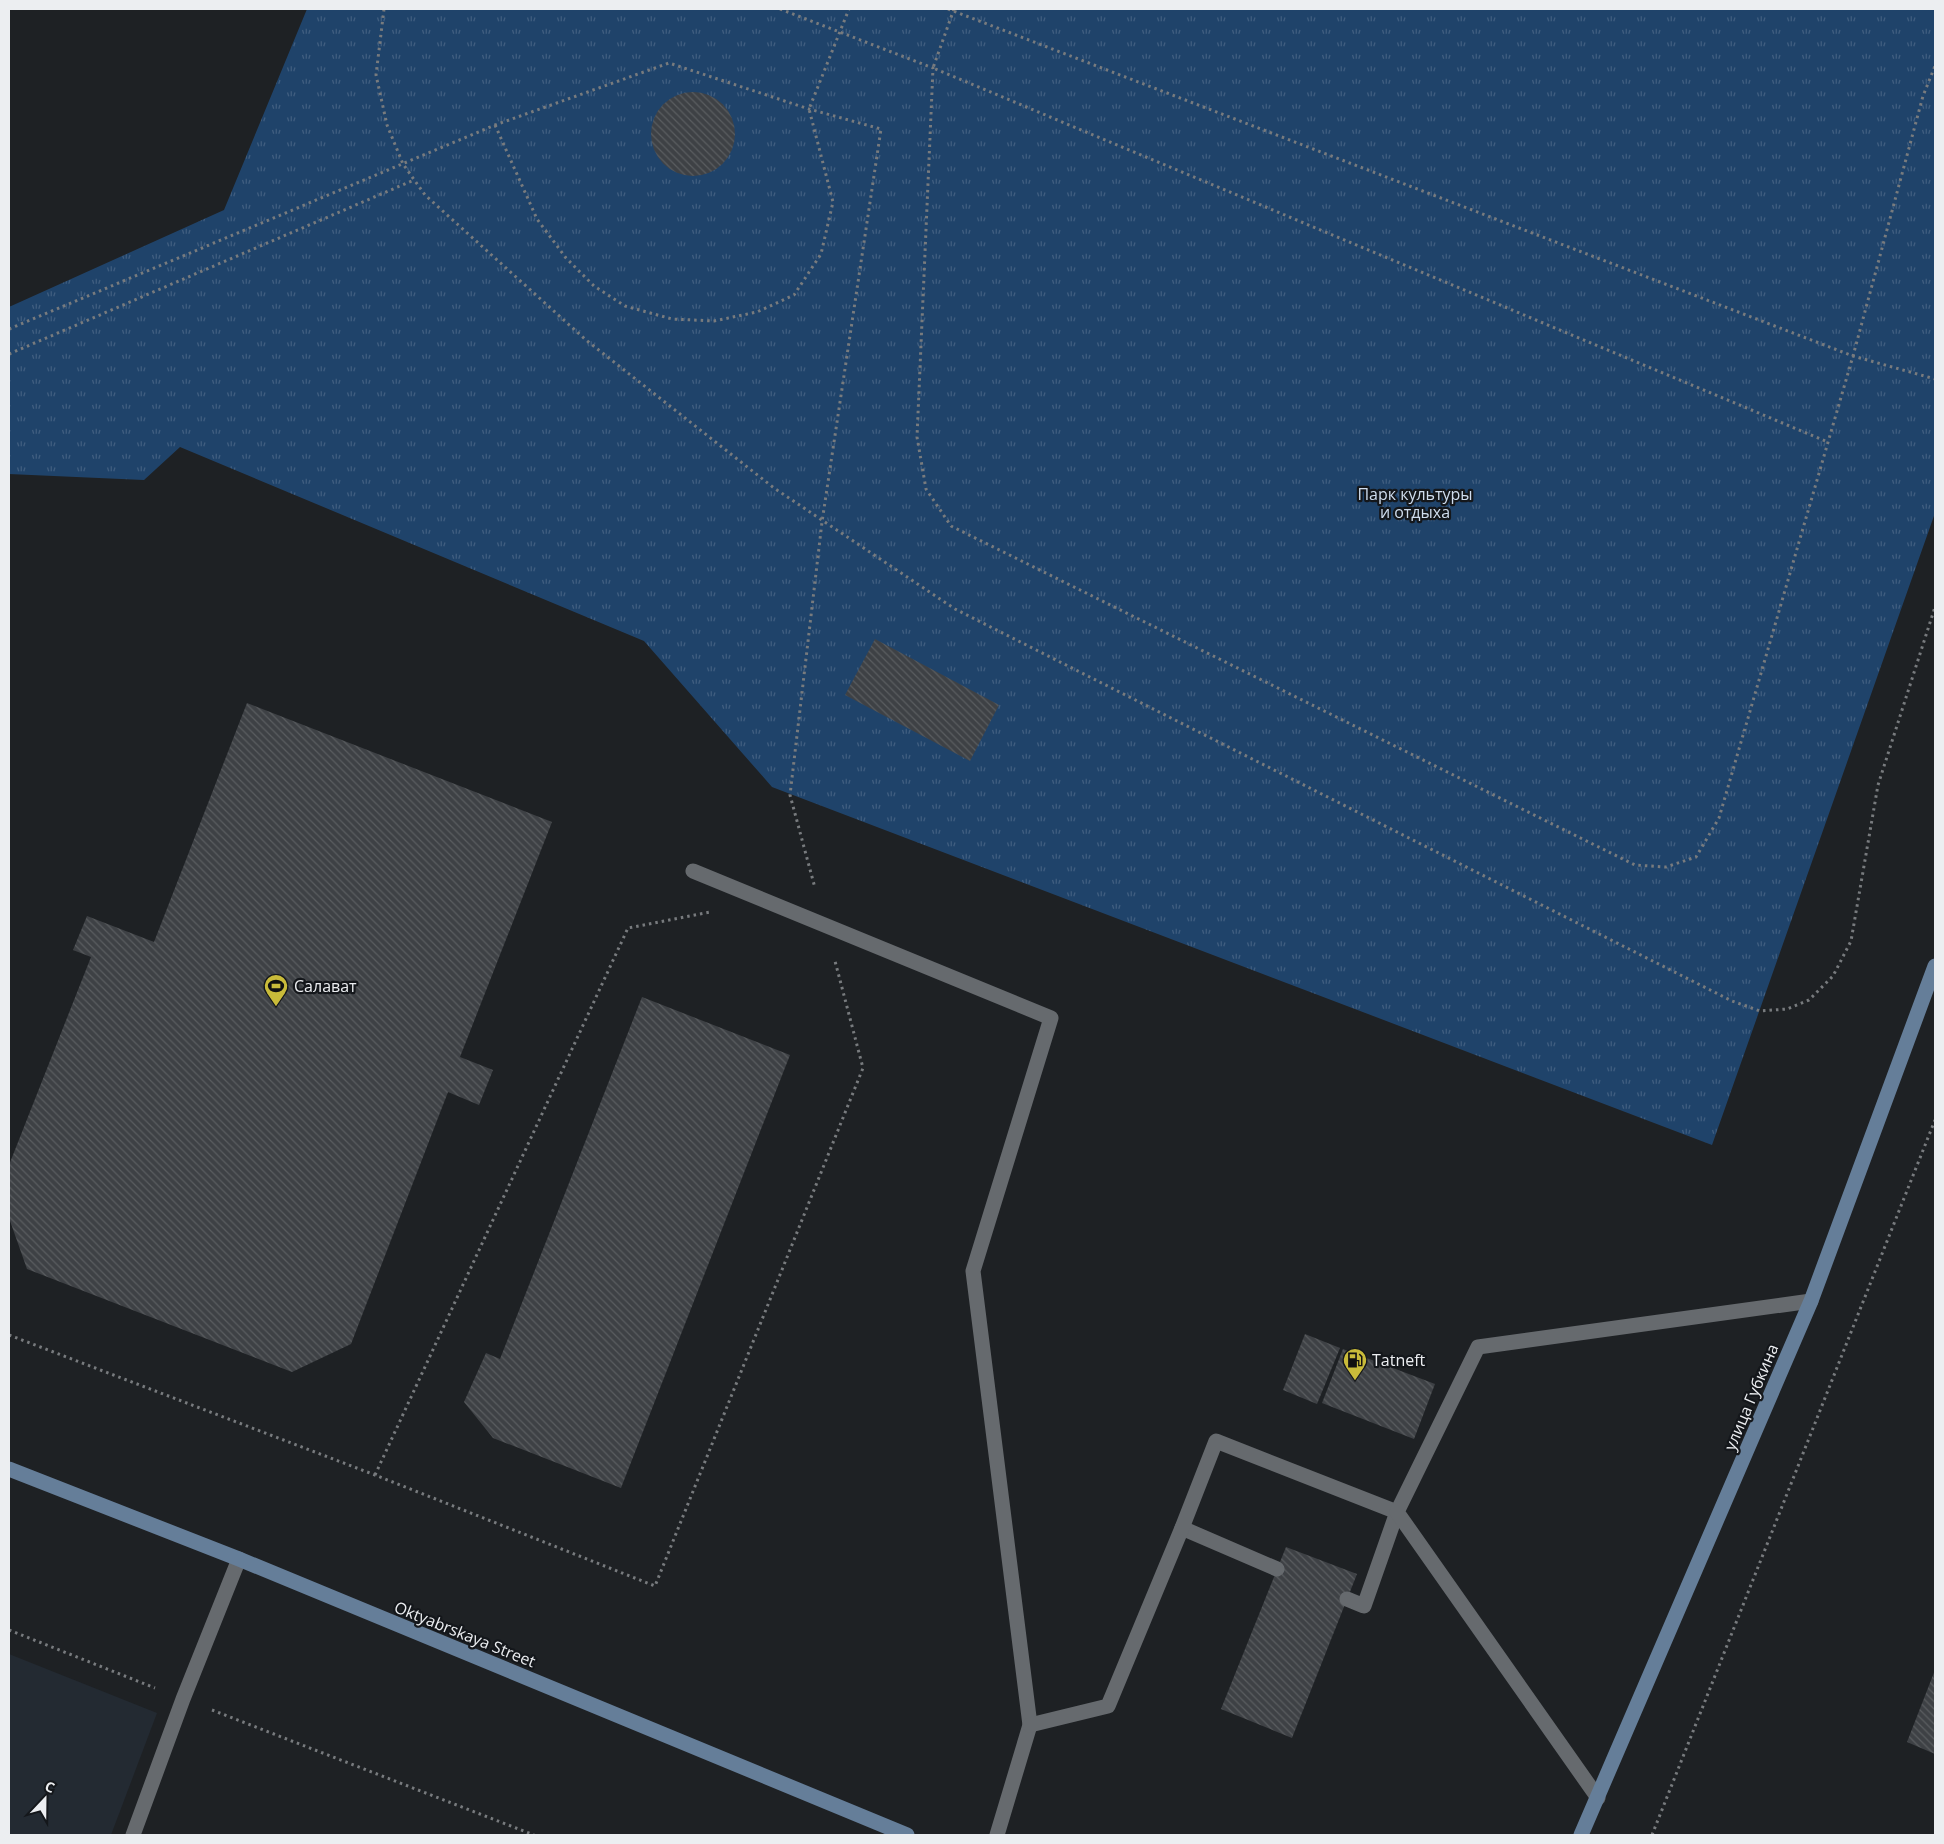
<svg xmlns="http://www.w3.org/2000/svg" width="1944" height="1844" font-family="'Open Sans',sans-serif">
<defs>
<pattern id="park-tufts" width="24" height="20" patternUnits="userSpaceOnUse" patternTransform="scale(1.25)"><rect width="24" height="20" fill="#1f436a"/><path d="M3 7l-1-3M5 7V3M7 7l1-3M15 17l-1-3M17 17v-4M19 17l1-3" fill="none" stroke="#405e80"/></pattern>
<pattern id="building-back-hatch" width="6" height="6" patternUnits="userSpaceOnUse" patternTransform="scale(1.25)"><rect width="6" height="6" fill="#3e4145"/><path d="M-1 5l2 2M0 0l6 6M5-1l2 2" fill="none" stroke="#5a5d60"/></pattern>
</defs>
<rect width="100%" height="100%" fill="#1e2124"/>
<path fill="#232a32" d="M 9,1654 L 157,1713 L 111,1835 L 9,1835 Z"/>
<path fill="url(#park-tufts)" d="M 307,9 L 1935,9 L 1935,513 L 1712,1145 L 772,787 L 644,641 L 180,447 L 144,480 L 9,474 L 9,307 L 224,210 Z"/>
<g fill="url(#building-back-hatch)">
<circle cx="693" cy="134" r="42"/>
<path d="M 875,639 L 999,705 L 970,761 L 845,695 Z"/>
<path d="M 247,703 L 552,822 L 460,1057 L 493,1070 L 479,1105 L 448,1092 L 351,1344 L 292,1372 L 27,1269 L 9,1218 L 9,1165 L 91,957 L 73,950 L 87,916 L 154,942 Z"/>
<path d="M 642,997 L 790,1055 L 621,1488 L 493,1438 L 464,1402 L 486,1353 L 500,1359 Z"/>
<path d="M 1305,1334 L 1340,1348 L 1317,1404 L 1283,1390 Z"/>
<path d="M 1343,1349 L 1435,1384 L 1414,1439 L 1322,1403 Z"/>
<path d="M 1286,1547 L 1357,1574 L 1292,1738 L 1221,1709 Z"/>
<path d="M 1935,1670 L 1935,1754 L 1907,1742 Z"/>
</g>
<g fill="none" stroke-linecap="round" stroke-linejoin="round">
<g stroke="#787b7e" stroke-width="3" stroke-dasharray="2.5 4" stroke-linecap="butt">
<path d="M 384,9 L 376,75 L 387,125 L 403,164 L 425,195 L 586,340 L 774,488 L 955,609 L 1732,1001 L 1760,1011 L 1787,1009 L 1809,1000 L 1833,976 L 1851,941 L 1878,785 L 1935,607"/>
<path d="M 780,9 L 933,68 L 917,437 L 926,489 L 951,526 L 1635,865 L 1666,867 L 1696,857 L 1719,818 L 1853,356 L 1923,96 L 1935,66"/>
<path d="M 948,9 L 1853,356 L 1935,379"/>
<path d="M 954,9 L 933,68 L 1828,442"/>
<path d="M 495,125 L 537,219 L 566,258 L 594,286 L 625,306 L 672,319 L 714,321 L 757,312 L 794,295 L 821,254 L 833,202 L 809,109 L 849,9"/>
<path d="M 9,329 L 495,125 L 669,63 L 809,109 L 881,129 L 822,522 L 790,795 L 815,888"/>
<path d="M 9,354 L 414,180"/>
<path d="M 9,1335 L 375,1475 L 655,1586 L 863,1068 L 835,961"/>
<path d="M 375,1475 L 628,928 L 710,912"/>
<path d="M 9,1630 L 155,1688"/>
<path d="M 212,1710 L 534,1835"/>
<path d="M 1652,1835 L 1935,1120"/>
</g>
<g stroke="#666a6e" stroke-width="15">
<path d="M 693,871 L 1051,1018 L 973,1271 L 1030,1725 L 997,1835"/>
<path d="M 1182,1528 L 1277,1569"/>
<path d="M 1030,1725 L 1108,1706 L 1182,1528 L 1216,1441 L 1397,1512 L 1364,1606 L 1347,1599"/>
<path d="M 1598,1798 L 1397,1512 L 1478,1347 L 1811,1301"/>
<path d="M 133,1835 L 183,1699 L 239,1559"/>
</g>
<g stroke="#657e99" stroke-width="15">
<path d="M 9,1469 L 239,1559 L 907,1835"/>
<path d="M 1581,1835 L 1811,1301 L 1935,966"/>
</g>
</g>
<defs>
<g id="stadium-pin" transform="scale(1.25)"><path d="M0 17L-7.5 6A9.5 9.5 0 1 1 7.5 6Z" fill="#c9bb3a" stroke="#14171b"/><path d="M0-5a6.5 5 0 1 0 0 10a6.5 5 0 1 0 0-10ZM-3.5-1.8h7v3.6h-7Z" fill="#111"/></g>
<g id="fuel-pin" transform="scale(1.25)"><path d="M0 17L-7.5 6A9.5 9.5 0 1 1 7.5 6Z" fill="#c9bb3a" stroke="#14171b"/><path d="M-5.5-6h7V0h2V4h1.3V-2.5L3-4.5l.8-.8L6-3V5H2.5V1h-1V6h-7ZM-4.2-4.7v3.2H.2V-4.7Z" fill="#111"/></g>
</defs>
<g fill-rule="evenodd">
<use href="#stadium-pin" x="276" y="986"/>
<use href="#fuel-pin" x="1355" y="1360"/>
</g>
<g text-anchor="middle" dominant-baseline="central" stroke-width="4.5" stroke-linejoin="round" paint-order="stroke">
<g font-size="16" fill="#cfddee" stroke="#14171b">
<text x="1415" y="494">Парк культуры<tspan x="1415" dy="18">и отдыха</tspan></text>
</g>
<g font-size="16" fill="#eceef1" stroke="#14171b" text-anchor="start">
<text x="294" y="986">Салават</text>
<text x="1372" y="1360">Tatneft</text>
</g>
<g font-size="16" fill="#eceef1" stroke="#14171b">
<text transform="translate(1751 1397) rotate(-67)">улица Губкина</text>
<text transform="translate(465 1634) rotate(22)">Oktyabrskaya Street</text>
</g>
</g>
<rect width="1944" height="1844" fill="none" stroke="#eceef1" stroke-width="20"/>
<g transform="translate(45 1799) rotate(22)" stroke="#14171b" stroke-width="4" paint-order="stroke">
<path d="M0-4L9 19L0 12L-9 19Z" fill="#eceef1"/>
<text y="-8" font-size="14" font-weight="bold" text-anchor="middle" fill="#eceef1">С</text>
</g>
</svg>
